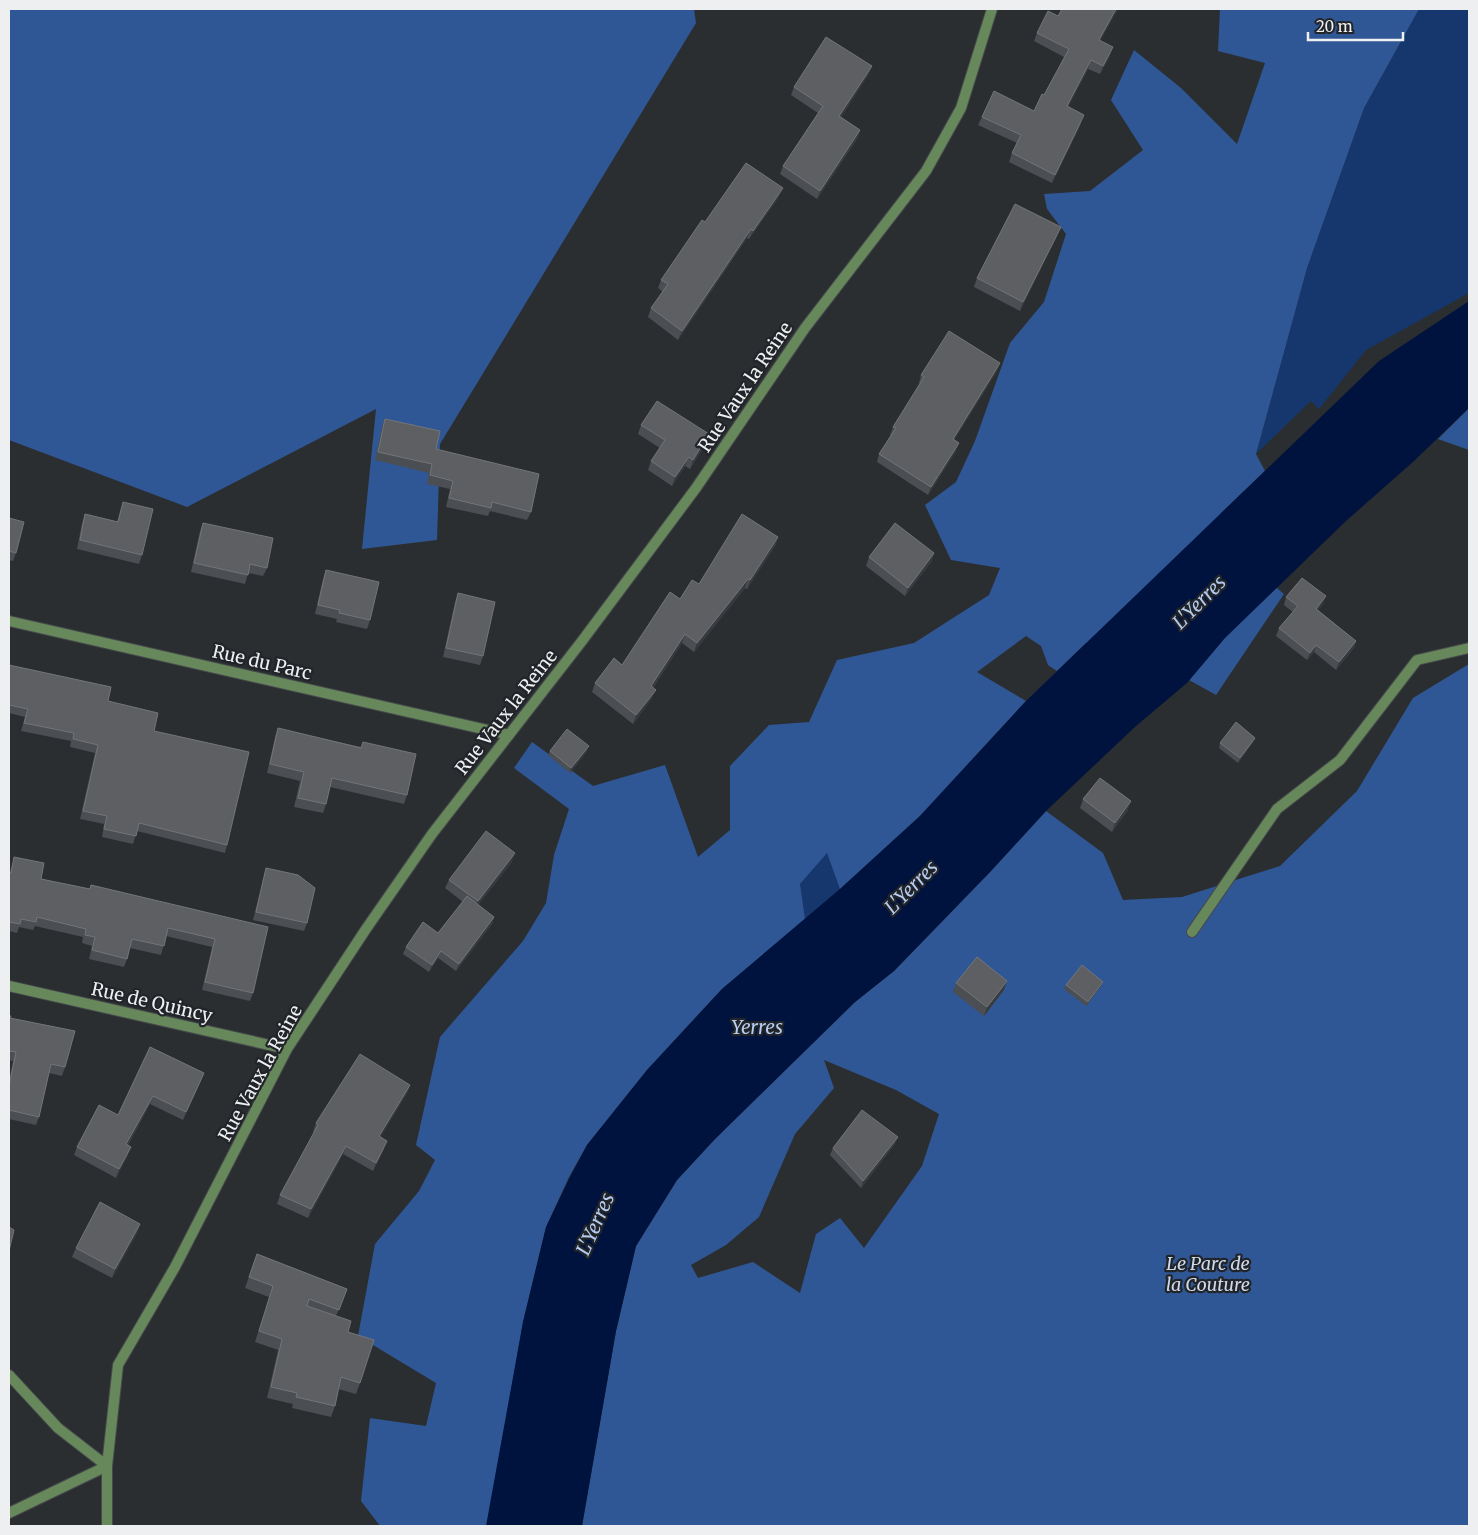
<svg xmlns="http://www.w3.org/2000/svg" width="1478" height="1535" font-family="Merriweather,serif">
<rect width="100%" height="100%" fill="#2b2e31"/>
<g fill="#15376e">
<path d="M 1419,9 L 1469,9 L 1469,293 L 1366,350 L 1319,409 L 1311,401 L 1256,454 L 1307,268 L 1364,108 Z"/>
<path d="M 827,852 L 840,889 L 805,919 L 800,884 Z"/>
</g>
<g fill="#305795" fill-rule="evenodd">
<path d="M 9,9 L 694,9 L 696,23 L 440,444 L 437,540 L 362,549 L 376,409 L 187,507 L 9,440 Z"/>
<path d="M 1220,9 L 1419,9 L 1364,108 L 1307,268 L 1256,454 L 1265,471 L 1221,513 L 1242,585 L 1277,588 L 1284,594 L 1216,695 L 1153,660 L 1086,643 L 1057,671 L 1048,665 L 1041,646 L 1026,636 L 977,672 L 1026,701 L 920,816 L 840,889 L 827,853 L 800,884 L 805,919 L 722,989 L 647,1070 L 587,1145 L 569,1177 L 546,1227 L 523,1322 L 488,1526 L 380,1526 L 361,1501 L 370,1418 L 426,1426 L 436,1383 L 358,1336 L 375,1244 L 419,1191 L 435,1160 L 416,1145 L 440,1037 L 523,941 L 546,903 L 554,855 L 569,809 L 514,768 L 532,742 L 593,786 L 665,765 L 698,857 L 730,830 L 730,766 L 769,725 L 809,722 L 837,660 L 914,643 L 989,595 L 1000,568 L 951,560 L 925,505 L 956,482 L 975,441 L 1010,343 L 1044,302 L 1066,234 L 1047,209 L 1044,194 L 1090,191 L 1143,150 L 1111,100 L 1134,50 L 1181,88 L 1237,144 L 1265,63 L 1218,51 Z"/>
<path d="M 1469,408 L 1469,450 L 1438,439 Z"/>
<path d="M 1469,664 L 1469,1526 L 582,1526 L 616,1331 L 636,1246 L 677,1180 L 715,1139 L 855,1002 L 894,971 L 991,871 L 1046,811 L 1103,853 L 1123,900 L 1182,897 L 1280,866 L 1357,791 L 1413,698 ZM 824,1060 L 896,1090 L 939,1114 L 922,1166 L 864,1248 L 840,1218 L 816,1234 L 800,1293 L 753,1262 L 698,1278 L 691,1265 L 726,1245 L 759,1217 L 795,1134 L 834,1088 Z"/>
</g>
<path fill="#00123e" d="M 1469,301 L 1469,408 L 1414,461 L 1346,521 L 1225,638 L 1187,683 L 1136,726 L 1046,811 L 991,871 L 894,971 L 855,1002 L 715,1139 L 677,1180 L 636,1246 L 616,1331 L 582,1526 L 486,1526 L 523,1322 L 546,1227 L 570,1177 L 587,1145 L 647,1070 L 722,989 L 840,889 L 920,816 L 1026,701 L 1379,361 Z"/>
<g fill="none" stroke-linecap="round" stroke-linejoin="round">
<g stroke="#46494c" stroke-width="12">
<g id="minor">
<path d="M 9,621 L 509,735"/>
<path d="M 1192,932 L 1277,809 L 1340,760 L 1417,660 L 1469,648"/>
<path d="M 9,986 L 287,1049"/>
<path d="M 9,1375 L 58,1428 L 107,1466"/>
<path d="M 9,1513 L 107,1466"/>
<path d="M 107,1526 L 107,1466 L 118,1365 L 175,1267 L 287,1049 L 366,929 L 432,834 L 582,641 L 696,488 L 805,328 L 926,171 L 961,108 L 992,9"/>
</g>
</g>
<use href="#minor" stroke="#66885b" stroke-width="10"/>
</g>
<g fill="#4b4e52">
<path d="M 1062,9 L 1118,9 L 1100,40 L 1110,56 L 1100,74 L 1088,69 L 1068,107 L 1081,124 L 1052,183 L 1009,162 L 1012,153 L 1017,143 L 978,125 L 982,117 L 1034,111 L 1044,95 L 1064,57 L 1034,41 L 1037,33 L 1058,16 Z"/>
<path d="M 872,66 L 868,75 L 841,117 L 860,130 L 857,139 L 817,199 L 780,174 L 783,166 L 818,113 L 791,95 L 794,87 Z"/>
<path d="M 779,197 L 749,239 L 747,238 L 678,340 L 648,317 L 651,308 L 663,292 L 658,288 L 661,280 L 705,222 Z"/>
<path d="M 1057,236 L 1020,311 L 974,287 L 977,278 Z"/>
<path d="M 997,371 L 954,440 L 956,451 L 928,495 L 877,462 L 879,454 L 891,435 L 890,435 L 893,427 L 920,384 L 919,383 L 921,375 Z"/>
<path d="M 385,419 L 436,449 L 531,512 L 527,520 L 490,511 L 488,516 L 446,507 L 450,489 L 427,484 L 429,473 L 375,460 L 382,427 Z"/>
<path d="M 641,425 L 709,434 L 706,443 L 690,469 L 685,466 L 672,486 L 648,470 L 651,461 L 660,448 L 638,434 Z"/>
<path d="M 123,502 L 142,555 L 139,564 L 77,549 L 82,523 L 85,514 L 117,522 Z"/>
<path d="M 9,518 L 16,553 L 13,561 L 9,560 Z"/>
<path d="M 203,523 L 267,568 L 263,576 L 248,573 L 245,584 L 191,572 L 200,531 Z"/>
<path d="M 778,537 L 775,546 L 747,589 L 745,588 L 694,652 L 682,643 L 653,688 L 652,698 L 633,724 L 592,692 L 595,683 L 622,665 L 680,599 L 699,584 Z"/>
<path d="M 934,553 L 931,562 L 905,596 L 866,566 L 869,557 Z"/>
<path d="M 326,570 L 370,620 L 367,629 L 336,622 L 337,619 L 315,614 L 323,579 Z"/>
<path d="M 458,593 L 483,656 L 480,665 L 443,657 L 455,602 Z"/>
<path d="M 1286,597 L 1323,604 L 1318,610 L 1356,641 L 1354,648 L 1336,670 L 1314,652 L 1307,660 L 1276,636 L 1279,628 L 1293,612 L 1284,605 Z"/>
<path d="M 9,665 L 108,701 L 154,731 L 227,845 L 225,853 L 137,831 L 133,844 L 102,837 L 104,824 L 80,819 L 95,753 L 70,747 L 71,741 L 21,731 L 25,717 L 9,713 Z"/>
<path d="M 278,728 L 361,747 L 363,742 L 407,795 L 404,804 L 330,787 L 326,804 L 323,813 L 294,807 L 300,781 L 267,773 L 275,737 Z"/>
<path d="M 1255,738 L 1253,742 L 1238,763 L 1219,748 L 1220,743 Z"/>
<path d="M 550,751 L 587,751 L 570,773 L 548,755 Z"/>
<path d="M 1083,799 L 1128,810 L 1112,832 L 1080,808 Z"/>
<path d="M 14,857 L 41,879 L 90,889 L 91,885 L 268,927 L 253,993 L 250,1001 L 202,990 L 212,947 L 166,936 L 161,955 L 130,948 L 127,959 L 124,967 L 89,959 L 92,946 L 82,943 L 83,937 L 35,926 L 33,930 L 19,927 L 17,933 L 9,931 L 9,872 L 10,872 Z"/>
<path d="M 512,862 L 478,905 L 494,917 L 492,924 L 456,971 L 438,958 L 429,972 L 403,954 L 406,947 L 438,933 L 463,902 L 445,888 L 449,880 Z"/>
<path d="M 266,868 L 307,923 L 304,931 L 253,920 Z"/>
<path d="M 956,983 L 1004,990 L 984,1016 L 953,992 Z"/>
<path d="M 1066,985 L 1101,986 L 1086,1006 L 1064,989 Z"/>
<path d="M 9,1016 L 10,1018 L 65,1067 L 62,1076 L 49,1073 L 39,1117 L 36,1125 L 9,1119 L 9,1081 L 13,1061 L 9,1060 Z"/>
<path d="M 150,1047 L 204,1073 L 201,1081 L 183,1120 L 150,1104 L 128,1145 L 128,1155 L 116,1178 L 74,1155 L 77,1147 L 118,1115 Z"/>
<path d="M 410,1085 L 407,1093 L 380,1137 L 384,1149 L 373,1171 L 343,1154 L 308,1218 L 277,1204 L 280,1195 L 314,1133 L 313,1132 L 316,1123 Z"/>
<path d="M 895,1144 L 861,1188 L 830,1155 L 833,1148 Z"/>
<path d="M 140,1224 L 137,1233 L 112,1278 L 72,1257 L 76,1248 Z"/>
<path d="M 257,1254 L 347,1289 L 336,1316 L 348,1332 L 360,1383 L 356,1394 L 338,1389 L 335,1406 L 331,1417 L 292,1408 L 293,1404 L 267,1398 L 278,1350 L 255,1342 L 269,1297 L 245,1288 Z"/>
</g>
<g fill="#373a3e">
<path d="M 1116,9 L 1118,9 L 1096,48 L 1099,40 Z"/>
<path d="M 1113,47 L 1110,56 L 1100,74 L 1103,66 Z"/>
<path d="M 1091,60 L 1088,69 L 1064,115 L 1067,106 Z"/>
<path d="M 872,66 L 868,75 L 836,125 L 839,116 Z"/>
<path d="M 1084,115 L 1081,124 L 1052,183 L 1055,175 Z"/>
<path d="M 860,130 L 857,139 L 817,199 L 820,191 Z"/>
<path d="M 783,188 L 779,197 L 749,239 L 753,231 Z"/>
<path d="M 1061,227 L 1057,236 L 1020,311 L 1023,302 Z"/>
<path d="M 751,229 L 747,238 L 678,340 L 682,331 Z"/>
<path d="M 1000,363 L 997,371 L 950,447 L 953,439 Z"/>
<path d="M 709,434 L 706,443 L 690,469 L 693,460 Z"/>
<path d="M 959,443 L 956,451 L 928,495 L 931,487 Z"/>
<path d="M 689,457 L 685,466 L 672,486 L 675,477 Z"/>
<path d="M 778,537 L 775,546 L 747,589 L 750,580 Z"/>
<path d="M 934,553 L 931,562 L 905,596 L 908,588 Z"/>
<path d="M 748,579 L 745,588 L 694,652 L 697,643 Z"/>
<path d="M 1326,596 L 1323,604 L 1313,616 L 1316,609 Z"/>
<path d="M 685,634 L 682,643 L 648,695 L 651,686 Z"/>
<path d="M 1356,641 L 1354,648 L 1336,670 L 1339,662 Z"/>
<path d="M 1316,645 L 1314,652 L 1307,660 L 1310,653 Z"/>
<path d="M 656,690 L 652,698 L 633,724 L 636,715 Z"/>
<path d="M 1255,738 L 1253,742 L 1238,763 L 1240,758 Z"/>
<path d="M 589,746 L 587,751 L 570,773 L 571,768 Z"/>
<path d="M 1131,801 L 1128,810 L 1112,832 L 1115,823 Z"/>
<path d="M 515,853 L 512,862 L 474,910 L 478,901 Z"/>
<path d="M 494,917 L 492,924 L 456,971 L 459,964 Z"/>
<path d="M 441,951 L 438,958 L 429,972 L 432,965 Z"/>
<path d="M 1007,981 L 1004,990 L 984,1016 L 987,1007 Z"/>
<path d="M 1103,982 L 1101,986 L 1086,1006 L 1088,1002 Z"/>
<path d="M 204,1073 L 201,1081 L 183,1120 L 186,1112 Z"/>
<path d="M 410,1085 L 407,1093 L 376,1145 L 379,1136 Z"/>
<path d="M 153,1096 L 150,1104 L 123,1153 L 126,1144 Z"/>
<path d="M 898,1137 L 895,1144 L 861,1188 L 863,1181 Z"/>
<path d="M 387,1141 L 384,1149 L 373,1171 L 376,1163 Z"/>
<path d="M 346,1146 L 343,1154 L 308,1218 L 311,1209 Z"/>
<path d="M 131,1147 L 128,1155 L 116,1178 L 119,1169 Z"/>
<path d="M 140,1224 L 137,1233 L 112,1278 L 115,1269 Z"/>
</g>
<g fill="#5d5f63" stroke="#737679">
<path d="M 1062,9 L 1116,9 L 1099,40 L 1113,47 L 1103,66 L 1091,60 L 1067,106 L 1084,115 L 1055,175 L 1012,153 L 1021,135 L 982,117 L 994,91 L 1034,111 L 1042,94 L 1044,95 L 1069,49 L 1037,33 L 1048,11 L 1058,16 Z"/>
<path d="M 826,37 L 872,66 L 839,116 L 860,130 L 820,191 L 783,166 L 823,106 L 794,87 Z"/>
<path d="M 746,163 L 783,188 L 753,231 L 751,229 L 682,331 L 651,308 L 668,284 L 661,280 L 702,220 L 705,222 Z"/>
<path d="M 1015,204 L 1061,227 L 1023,302 L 977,278 Z"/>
<path d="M 949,331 L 1000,363 L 953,439 L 959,443 L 931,487 L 879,454 L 896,428 L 893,427 L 924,377 L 921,375 Z"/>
<path d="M 657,401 L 709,434 L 693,460 L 689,457 L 675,477 L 651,461 L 665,440 L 641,425 Z"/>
<path d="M 385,419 L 440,431 L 436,449 L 539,474 L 531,512 L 492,502 L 491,508 L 449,498 L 453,481 L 430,475 L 432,464 L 378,452 Z"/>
<path d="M 123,502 L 153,509 L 142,555 L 80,540 L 85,514 L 118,522 Z"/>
<path d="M 742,514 L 778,537 L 750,580 L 748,579 L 697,643 L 685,634 L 651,686 L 656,690 L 636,715 L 595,683 L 614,658 L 622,665 L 670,592 L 680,599 L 692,580 L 699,584 Z"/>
<path d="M 9,518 L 24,522 L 16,553 L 9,551 Z"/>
<path d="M 203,523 L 273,538 L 267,568 L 250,564 L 248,575 L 194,563 Z"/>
<path d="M 895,523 L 934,553 L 908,588 L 869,557 Z"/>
<path d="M 326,570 L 379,582 L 370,620 L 339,613 L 340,610 L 318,605 Z"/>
<path d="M 1302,578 L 1326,596 L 1316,609 L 1356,641 L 1339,662 L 1316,645 L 1310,653 L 1279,628 L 1298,606 L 1286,597 Z"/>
<path d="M 458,593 L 495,602 L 483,656 L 446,648 Z"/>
<path d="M 9,665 L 111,687 L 108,701 L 158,713 L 154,731 L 249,752 L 227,845 L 139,823 L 136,836 L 104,829 L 107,816 L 83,811 L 98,745 L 73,739 L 74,733 L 24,723 L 28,709 L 9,705 Z"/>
<path d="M 1236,722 L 1255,738 L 1240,758 L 1220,743 Z"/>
<path d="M 278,728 L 361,748 L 363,742 L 416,754 L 407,795 L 332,778 L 326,804 L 298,798 L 304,772 L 270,764 Z"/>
<path d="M 567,729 L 589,746 L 571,768 L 550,751 Z"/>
<path d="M 1100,778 L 1131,801 L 1115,823 L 1083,799 Z"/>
<path d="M 486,831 L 515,853 L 478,901 L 449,880 Z"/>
<path d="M 14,857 L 44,863 L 41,879 L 90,889 L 91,885 L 268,927 L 253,993 L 205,982 L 215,939 L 168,928 L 164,946 L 132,939 L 127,959 L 92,950 L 95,937 L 85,935 L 86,929 L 37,917 L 36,922 L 21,919 L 20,924 L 9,922 L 9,872 L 11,873 Z"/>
<path d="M 266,868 L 298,875 L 315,888 L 307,923 L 256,912 Z"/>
<path d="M 467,896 L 494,917 L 459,964 L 441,951 L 432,965 L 406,947 L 423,922 L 438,933 Z"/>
<path d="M 977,957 L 1007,981 L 987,1007 L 956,983 Z"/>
<path d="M 1082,965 L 1103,982 L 1088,1002 L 1066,985 Z"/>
<path d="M 9,1016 L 11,1016 L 10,1018 L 75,1031 L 65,1067 L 51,1064 L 39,1117 L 9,1110 L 9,1086 L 16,1052 L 9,1051 Z"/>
<path d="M 150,1047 L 204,1073 L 186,1112 L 153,1096 L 126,1144 L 131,1147 L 119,1169 L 77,1147 L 99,1105 L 118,1115 Z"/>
<path d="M 360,1054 L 410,1085 L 379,1136 L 387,1141 L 376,1163 L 346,1146 L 311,1209 L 280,1195 L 318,1125 L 316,1123 Z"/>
<path d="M 862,1110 L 898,1137 L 863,1181 L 833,1148 Z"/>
<path d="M 100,1202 L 140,1224 L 115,1269 L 76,1248 Z"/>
<path d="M 9,1227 L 14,1230 L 9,1251 Z"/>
<path d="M 257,1254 L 347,1289 L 339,1310 L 309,1299 L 307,1306 L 351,1321 L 348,1332 L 374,1340 L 360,1383 L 341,1377 L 335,1406 L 296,1397 L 297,1393 L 271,1387 L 282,1339 L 259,1331 L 273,1286 L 249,1277 Z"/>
</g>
<g text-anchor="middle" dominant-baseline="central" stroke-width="4.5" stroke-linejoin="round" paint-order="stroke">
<g font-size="18" fill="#edeff1" stroke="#212428">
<text transform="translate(745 387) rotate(-56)">Rue Vaux la Reine</text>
<text transform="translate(262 662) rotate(13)">Rue du Parc</text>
<text transform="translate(506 712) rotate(-52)">Rue Vaux la Reine</text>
<text transform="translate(152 1002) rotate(13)">Rue de Quincy</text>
<text transform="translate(260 1073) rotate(-61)">Rue Vaux la Reine</text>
</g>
<g font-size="18" font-style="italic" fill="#cedaec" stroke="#212428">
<text x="1208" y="1263">Le Parc de<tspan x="1208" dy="21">la Couture</tspan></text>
</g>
<g font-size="19" font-style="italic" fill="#b5ccf0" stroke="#212428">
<text transform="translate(1199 602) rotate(-45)">L'Yerres</text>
<text transform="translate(911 887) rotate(-45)">L'Yerres</text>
<text x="757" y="1027">Yerres</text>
<text transform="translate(595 1224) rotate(-66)">L'Yerres</text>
</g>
</g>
<rect width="1478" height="1535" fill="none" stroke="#edeff1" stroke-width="20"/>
<path d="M1308 32v8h95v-8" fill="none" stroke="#edeff1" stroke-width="2.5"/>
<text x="1316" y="32" font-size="15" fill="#edeff1" stroke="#212428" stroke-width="4" paint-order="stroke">20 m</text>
</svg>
